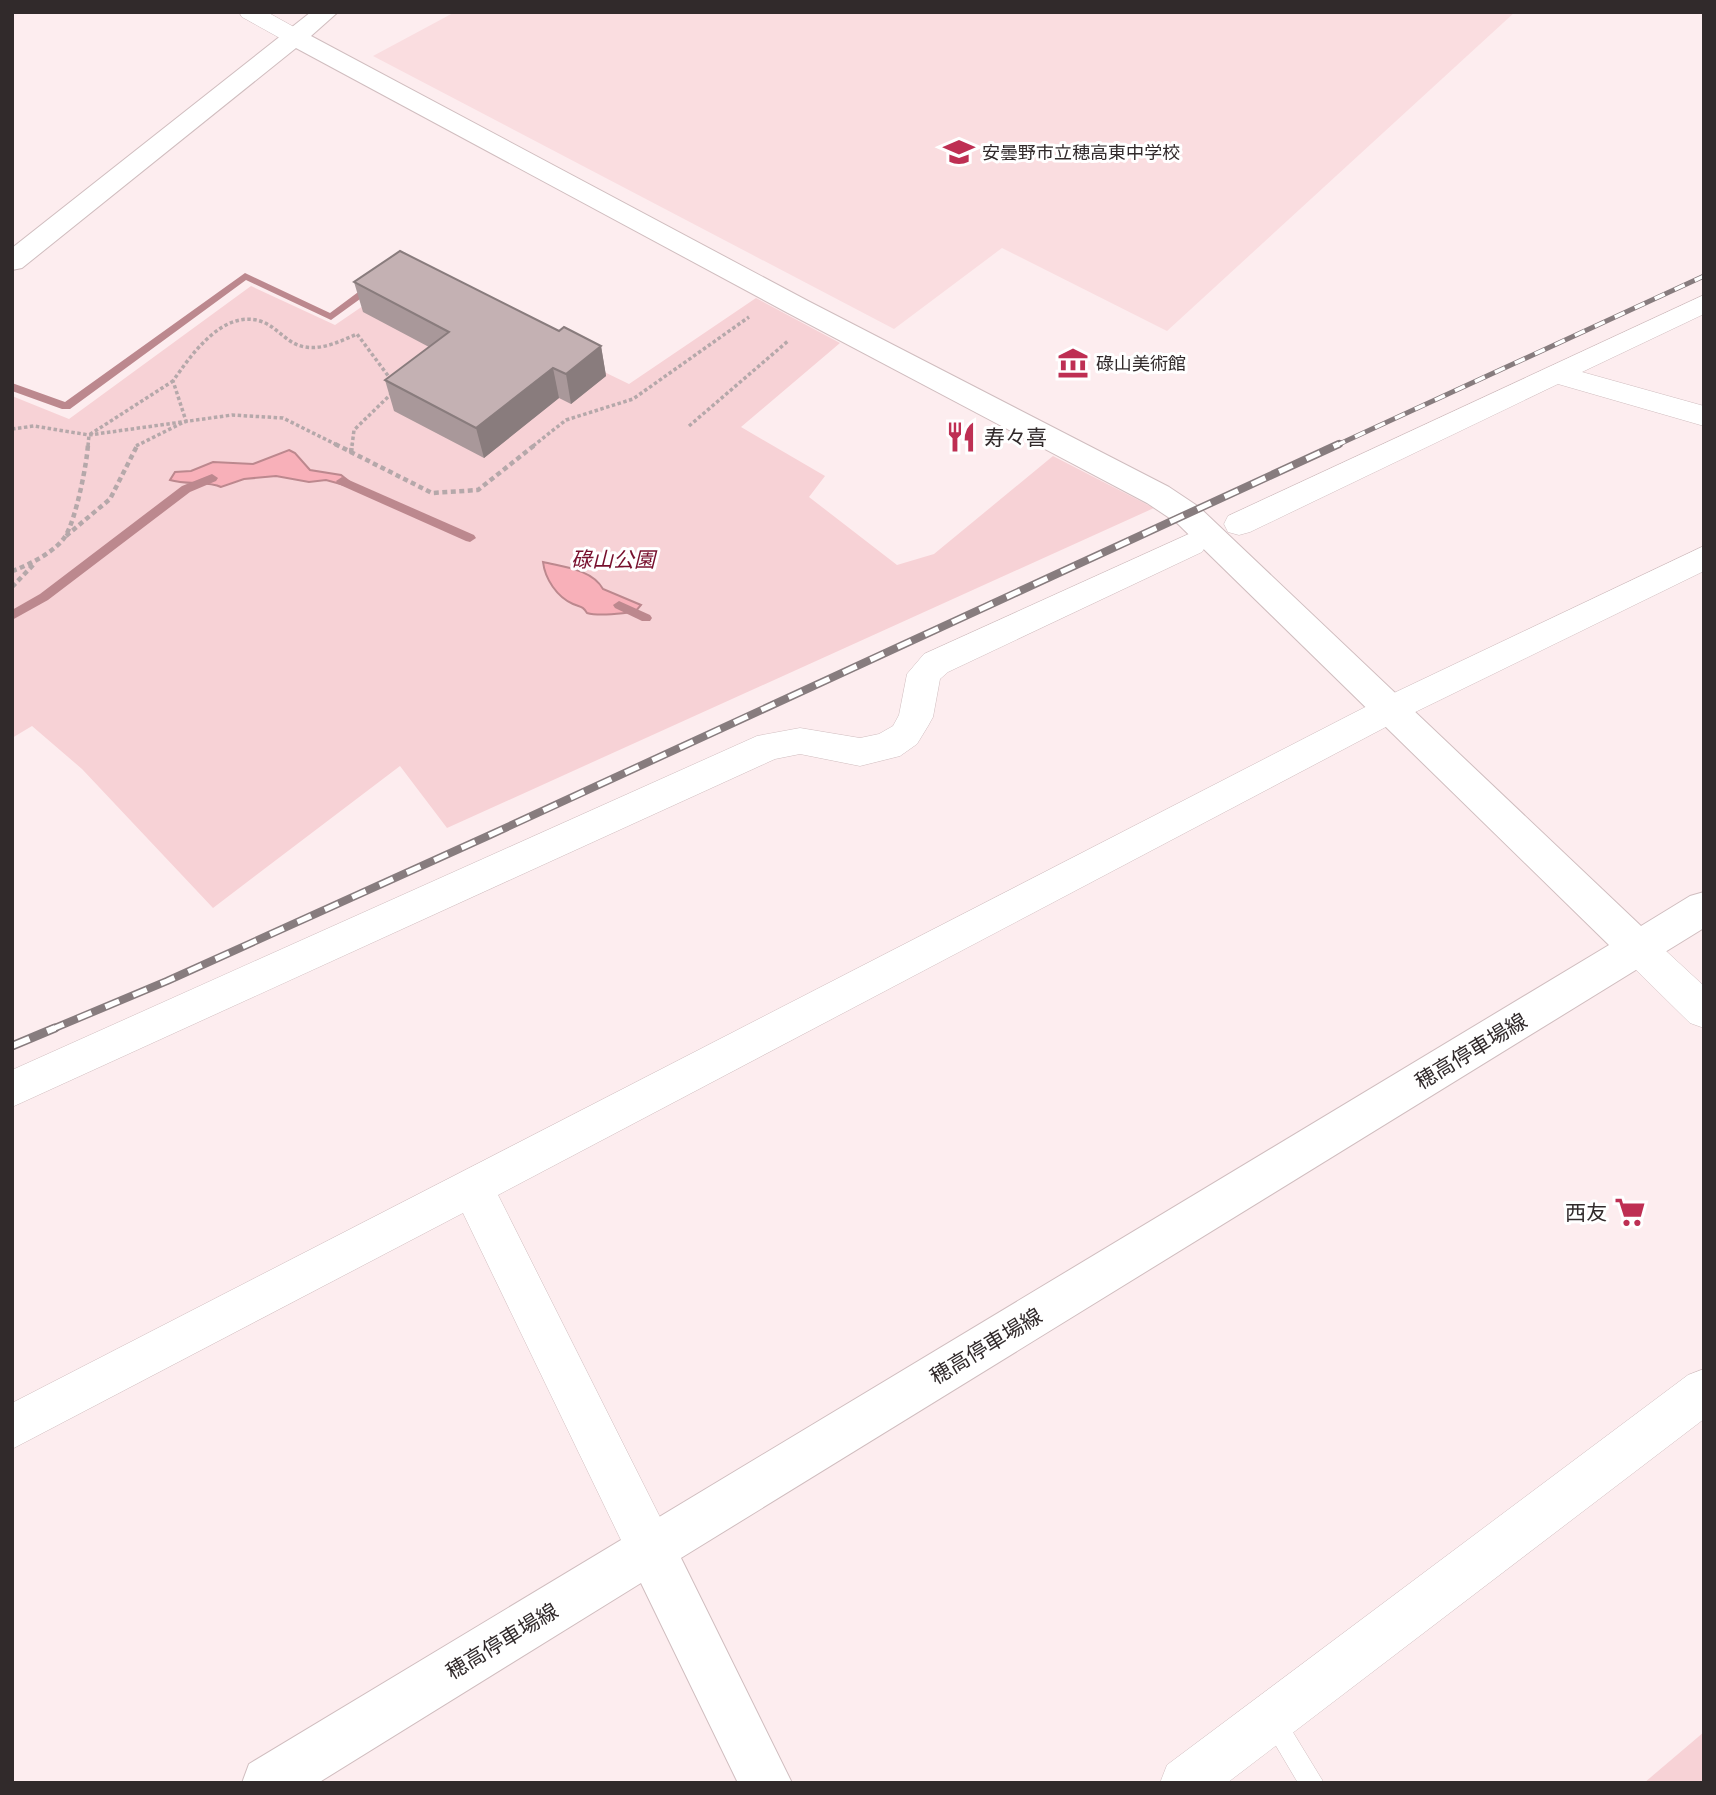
<svg xmlns="http://www.w3.org/2000/svg" width="1716" height="1795" font-family="Merriweather,'Noto Sans JP',serif">
<rect width="100%" height="100%" fill="#fdedef"/>
<path fill="#fadde0" d="M 455,12 L 1515,12 L 1167,331 L 1002,248 L 894,329 L 373,56 Z"/>
<g fill="#f7d2d6">
<path d="M 407,276 L 629,384 L 756,298 L 840,343 L 741,427 L 825,476 L 809,497 L 897,565 L 934,554 L 1053,456 L 1154,508 L 447,828 L 400,766 L 213,908 L 82,769 L 32,726 L 12,738 L 12,396 L 69,419 L 251,286 L 335,325 Z"/>
<path d="M 1704,1732 L 1704,1783 L 1644,1783 Z"/>
</g>
<g fill="#f8b0b9" stroke="#bc888e" stroke-width="2">
<path d="M 289,450 L 295,453 L 310,470 L 341,475 L 359,489 L 326,480 L 309,482 L 276,476 L 244,479 L 221,487 C 209,481 186,485 170,480 L 175,472 L 191,471 L 213,462 L 253,464 Z"/>
<path d="M 543,562 C 563,567 592,569 603,589 L 641,605 L 635,612 C 620,613 601,617 587,613 C 583,606 580,607 573,604 C 557,597 545,579 543,562 Z"/>
</g>
<g fill="none" stroke-linecap="round" stroke-linejoin="round">
<g fill="#bc888e" fill-rule="evenodd">
<path d="M 245,273 L 330,313 L 369,284 L 377,284 L 378,286 L 331,320 L 246,280 L 70,409 L 62,409 L 12,391 L 12,383 L 65,402 Z"/>
<path d="M 212,474 L 218,478 L 216,481 L 190,492 L 48,600 L 12,620 L 12,610 L 40,594 L 182,486 Z"/>
<path d="M 342,477 L 474,535 L 476,538 L 470,542 L 466,541 L 338,484 L 336,481 Z"/>
<path d="M 619,601 L 650,615 L 652,618 L 650,621 L 642,621 L 615,608 L 613,605 Z"/>
</g>
<g stroke="#d0bdbf" stroke-width="1">
<path id="lane" d="M 1272,1707 L 1280,1711 L 1324,1783 L 1298,1783 L 1260,1719 L 1264,1711 Z"/>
</g>
<g stroke="#d0bdbf" stroke-width="1">
<g id="street">
<path d="M 239,12 L 267,12 L 303,32 L 307,37 L 303,42 L 287,42 L 242,17 Z"/>
<path d="M 1704,295 L 1704,314 L 1582,372 L 1704,406 L 1704,426 L 1558,384 L 1250,532 L 1239,535 L 1228,532 L 1224,524 L 1228,516 Z"/>
<path d="M 1191,533 L 1202,536 L 1207,544 L 1202,552 L 948,672 L 940,679 L 933,717 L 928,726 L 917,744 L 900,756 L 860,766 L 800,754 L 775,759 L 12,1107 L 12,1070 L 757,736 L 800,728 L 860,738 L 879,734 L 893,726 L 899,715 L 907,674 L 924,654 Z"/>
<path d="M 1704,546 L 1704,571 L 1401,719 L 498,1195 L 668,1533 L 675,1550 L 668,1567 L 651,1574 L 634,1567 L 463,1213 L 12,1449 L 12,1403 L 1377,701 Z"/>
<path d="M 1639,933 L 1652,938 L 1704,986 L 1704,1028 L 1690,1023 L 1626,960 L 1620,949 L 1626,938 Z"/>
<path d="M 1704,1369 L 1704,1419 L 1227,1783 L 1160,1783 L 1167,1765 L 1688,1375 Z"/>
</g>
</g>
<g stroke="#d0bdbf" stroke-width="2">
<path id="secondary" d="M 311,12 L 338,12 L 311,36 L 808,301 L 1169,487 L 1199,507 L 1641,926 L 1690,896 L 1704,892 L 1704,928 L 681,1558 L 792,1783 L 738,1783 L 641,1583 L 318,1783 L 242,1783 L 249,1764 L 1609,945 L 1177,523 L 1147,503 L 788,313 L 296,48 L 22,268 L 12,270 L 12,248 Z"/>
</g>
<g stroke="#b5a8aa" stroke-width="3.5" stroke-dasharray="3.5 2.5" stroke-linecap="butt">
<path d="M 689,426 L 788,341"/>
<path d="M 12,429 L 34,426 L 89,435 L 232,415 L 283,418 L 339,446"/>
<path d="M 88,446 L 89,435 L 173,381"/>
<path d="M 136,446 L 186,421 L 173,381 C 191,355 224,307 263,322 C 278,328 287,344 305,347 C 323,350 341,341 357,334 L 392,381"/>
<path d="M 352,446 L 354,430 L 392,393"/>
<path d="M 533,446 L 566,420 L 633,399 L 749,317"/>
</g>
<g stroke="#b5a8aa" stroke-width="4.5" stroke-dasharray="5 3.5" stroke-linecap="butt">
<path d="M 335,444 L 432,493 L 478,490 L 536,444"/>
<path d="M 351,453 L 352,444"/>
<path d="M 66,536 L 110,499 L 138,444"/>
<path d="M 12,571 C 29,565 57,551 66,535 C 76,518 87,464 88,444"/>
<path d="M 12,587 L 35,563"/>
</g>
<use href="#lane" fill="#fff" fill-rule="evenodd"/>
<use href="#street" fill="#fff" fill-rule="evenodd"/>
<use href="#secondary" fill="#fff" fill-rule="evenodd"/>
<g stroke="#877c7e" stroke-width="5">
<path id="rail-far2" d="M 1335,446 L 1704,276"/>
</g>
<g stroke="#877c7e" stroke-width="8">
<path id="rail-far1" d="M 50,1030 L 167,981 L 490,835 L 1339,444"/>
</g>
<g stroke="#877c7e" stroke-width="9">
<path id="rail" d="M 12,1046 L 55,1028"/>
</g>
<use href="#rail-far2" stroke="#fff" stroke-width="3.5" stroke-dasharray="11" stroke-linecap="butt"/>
<use href="#rail-far1" stroke="#fff" stroke-width="5" stroke-dasharray="15" stroke-linecap="butt"/>
<use href="#rail" stroke="#fff" stroke-width="6" stroke-dasharray="19" stroke-linecap="butt"/>
</g>
<path fill="#a9989a" d="M 354,282 L 559,331 L 601,346 L 606,376 L 571,404 L 559,398 L 484,458 L 394,411 L 385,380 L 429,347 L 363,312 Z"/>
<g fill="#897c7d">
<path d="M 601,346 L 606,376 L 571,404 L 566,374 Z"/>
<path d="M 553,368 L 559,398 L 484,458 L 476,428 Z"/>
</g>
<path fill="#c4b1b3" stroke="#897c7d" stroke-width="2" d="M 400,251 L 559,331 L 564,327 L 601,346 L 566,374 L 553,368 L 476,428 L 385,380 L 449,332 L 354,282 Z"/>
<defs>
<g id="school-bare" transform="scale(2.415)"><path d="M0-5L7-2L0 1L-7-2ZM-4 1L0 2.5L4 1V4Q0 6-4 4Z" fill="#be2f53" stroke="#fff" stroke-width="2.5" paint-order="stroke"/></g>
<g id="museum-bare" transform="scale(2.415)"><path d="M0-6L6-3V-2H-6V-3ZM-5-1h2V3h-2ZM-1-1h2V3h-2ZM3-1h2V3H3ZM-6 4H6V6H-6Z" fill="#be2f53" stroke="#fff" stroke-width="2.5" paint-order="stroke"/></g>
<g id="restaurant-bare" transform="scale(2.415)"><path d="M-5-6h1v4h1v-4h1v4h1v-4h1v5L-1.5 .5V6h-2V.5L-5-1ZM5-6V6H3V1.5H1.5Q1.5-4 5-6Z" fill="#be2f53" stroke="#fff" stroke-width="2.5" paint-order="stroke"/></g>
<g id="supermarket-bare" transform="scale(2.415)"><path d="M-6-5.5h2.5l.6 2H6L4.5 2H-2.5L-4.4-4H-6ZM-1.5 3.2a1.3 1.3 0 1 0 .1 0ZM3 3.2a1.3 1.3 0 1 0 .1 0Z" fill="#be2f53" stroke="#fff" stroke-width="2.5" paint-order="stroke"/></g>
</defs>
<g fill-rule="evenodd">
<use href="#school-bare" x="959" y="152"/>
<use href="#museum-bare" x="1073" y="363"/>
<use href="#restaurant-bare" x="961" y="437"/>
<use href="#supermarket-bare" x="1630" y="1212"/>
</g>
<g text-anchor="middle" dominant-baseline="central" stroke-width="6" stroke-linejoin="round" paint-order="stroke">
<g font-size="18" fill="#312a2b" stroke="#fff" text-anchor="start">
<text x="982" y="152">安曇野市立穂高東中学校</text>
<text x="1096" y="363">碌山美術館</text>
</g>
<g font-size="21" fill="#312a2b" stroke="#fff" text-anchor="start">
<text x="984" y="437">寿々喜</text>
<text x="1607" y="1212" text-anchor="end">西友</text>
</g>
<g font-size="21" font-style="italic" fill="#770f2d" stroke="#fff">
<text x="613" y="559">碌山公園</text>
</g>
<g font-size="21" fill="#312a2b" stroke="#fff">
<text transform="translate(1471 1051) rotate(-31)">穂高停車場線</text>
<text transform="translate(986 1346) rotate(-31)">穂高停車場線</text>
<text transform="translate(502 1641) rotate(-31)">穂高停車場線</text>
</g>
</g>
<rect width="1716" height="1795" fill="none" stroke="#312a2b" stroke-width="28"/>
</svg>
